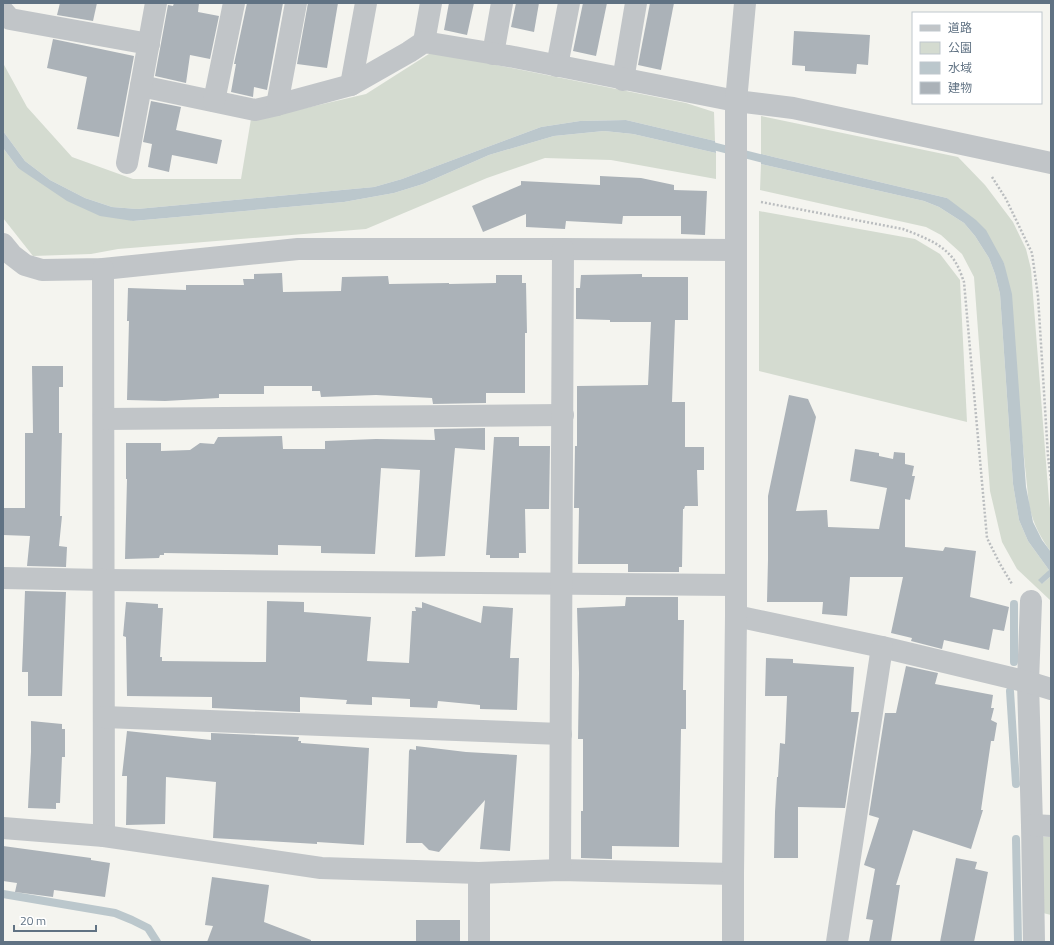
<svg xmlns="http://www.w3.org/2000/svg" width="1054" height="945" font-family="'Titillium Web','Noto Sans JP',sans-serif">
<rect width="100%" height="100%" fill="#f4f4ef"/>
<g fill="#d4dbd0">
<path d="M 432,52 L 686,103 L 714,112 L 715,141 L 626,120 L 580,121 L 541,127 L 402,179 L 374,187 L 137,209 L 112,207 L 85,198 L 50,180 L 25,161 L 3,131 L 3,63 L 27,107 L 72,157 L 133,179 L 241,179 L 252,113 L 280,114 L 366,94 Z"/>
<path d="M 761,116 L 958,157 L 985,185 L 1013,222 L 1026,249 L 1031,269 L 1049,501 L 1051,515 L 1051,552 C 1040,537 1033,523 1029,505 L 1004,263 L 947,198 L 761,154 Z"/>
<path d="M 604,131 L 633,134 L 716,153 L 716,179 L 611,160 L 545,158 L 487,178 L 366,229 L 118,249 L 91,254 L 33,256 L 3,218 L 3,148 L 18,168 L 133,221 L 344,202 L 394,193 L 423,184 L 489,155 L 554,136 Z"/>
<path d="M 761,164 L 924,201 L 939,207 L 964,223 L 975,236 L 989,258 L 995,274 L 1000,294 L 1013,484 L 1019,520 L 1028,541 L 1049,570 L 1042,584 L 1051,576 L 1051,601 L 1017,569 L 1002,542 L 990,491 L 974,277 L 962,254 L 941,235 L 926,227 L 760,190 Z"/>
<path d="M 759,211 L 915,239 L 940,254 L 960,280 L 967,422 L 759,371 Z"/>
<path d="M 1041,837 L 1051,837 L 1051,915 L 1043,913 Z"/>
</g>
<g fill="#bbc7cc">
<path d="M 626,120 L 715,141 L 716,153 L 633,134 L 604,131 L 554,136 L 489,155 L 423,184 L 394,193 L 344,202 L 133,221 L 100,216 L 67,201 L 18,168 L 3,148 L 3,131 L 25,161 L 50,180 L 85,198 L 112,207 L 137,209 L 374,187 L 402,179 L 541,127 L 580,121 Z"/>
<path d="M 761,154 L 947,198 L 976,220 L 986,230 L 1004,263 L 1012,294 L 1026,487 L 1033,522 L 1042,540 L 1051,552 L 1051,576 L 1042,584 L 1038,580 L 1049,570 L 1028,541 L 1019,520 L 1013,484 L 1000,294 L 995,274 L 989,258 L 975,236 L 964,223 L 939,207 L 924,201 L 761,164 Z"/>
</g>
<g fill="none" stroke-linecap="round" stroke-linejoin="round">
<g stroke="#bbc7cc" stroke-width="8">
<path d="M 705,144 L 771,161"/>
<path d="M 1014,604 L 1014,662"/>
<path d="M 1010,691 L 1016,784"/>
<path d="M 1016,839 L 1018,942"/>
<path d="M 3,894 L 115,913 L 132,920 L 148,928 L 157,942"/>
</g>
</g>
<g fill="#abb2b8">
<path d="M 60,3 L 97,3 L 93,21 L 57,15 Z"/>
<path d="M 174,3 L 199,3 L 198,12 L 219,16 L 210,59 L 190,55 L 186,83 L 155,76 L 168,5 L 173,6 Z"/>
<path d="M 247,3 L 283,3 L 267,90 L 254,87 L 253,97 L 231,92 L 236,64 L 234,64 Z"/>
<path d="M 308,3 L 338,3 L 327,68 L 297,64 Z"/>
<path d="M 449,3 L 474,3 L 467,35 L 444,30 Z"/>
<path d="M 516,3 L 539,3 L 534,32 L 511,27 Z"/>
<path d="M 583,3 L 607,3 L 596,56 L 573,51 Z"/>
<path d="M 650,3 L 674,3 L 661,70 L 638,65 Z"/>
<path d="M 794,31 L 870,35 L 868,65 L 857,64 L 856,74 L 805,71 L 805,66 L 792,65 Z"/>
<path d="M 53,39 L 134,56 L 119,137 L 77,129 L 87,77 L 47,68 Z"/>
<path d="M 151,101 L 181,107 L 176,130 L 222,140 L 217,164 L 172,155 L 169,172 L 148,167 L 152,144 L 143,142 Z"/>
<path d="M 600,176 L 641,178 L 674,185 L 674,190 L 707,191 L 705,235 L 681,234 L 681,216 L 623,216 L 622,224 L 566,221 L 565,229 L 526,227 L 526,214 L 483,232 L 472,206 L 521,185 L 521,181 L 600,185 Z"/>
<path d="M 282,273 L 283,292 L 341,291 L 342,277 L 388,276 L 389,284 L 449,283 L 449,284 L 496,283 L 496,275 L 522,275 L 522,283 L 526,283 L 527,333 L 525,333 L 525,393 L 486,393 L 486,403 L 433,404 L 432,398 L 376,395 L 321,397 L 320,391 L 312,391 L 312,386 L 264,386 L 264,394 L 219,394 L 219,398 L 165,401 L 127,400 L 129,321 L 127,321 L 128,288 L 186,290 L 186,285 L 244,285 L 243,279 L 254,279 L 254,274 Z"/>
<path d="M 642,274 L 642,277 L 688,277 L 688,320 L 675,320 L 672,402 L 685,402 L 685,447 L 704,447 L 704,470 L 697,470 L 698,506 L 685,506 L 684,509 L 683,509 L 682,567 L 679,567 L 679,572 L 628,572 L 628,564 L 578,564 L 579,508 L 574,508 L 575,446 L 577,446 L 577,386 L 648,385 L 651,322 L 610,322 L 610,320 L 576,319 L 576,288 L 580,288 L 581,275 Z"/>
<path d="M 32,366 L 63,366 L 63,387 L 59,387 L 59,433 L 62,433 L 60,516 L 62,516 L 59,546 L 67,547 L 66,567 L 27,566 L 30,536 L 3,535 L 3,508 L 25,508 L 25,433 L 33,433 Z"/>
<path d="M 789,395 L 808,399 L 816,417 L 796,511 L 827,510 L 828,527 L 879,529 L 887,488 L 850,481 L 855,449 L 879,453 L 879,456 L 893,459 L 894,452 L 905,453 L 905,464 L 914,466 L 912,476 L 915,476 L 910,500 L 905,499 L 905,547 L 943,551 L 945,547 L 976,551 L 970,597 L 1009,607 L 1004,631 L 993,629 L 989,650 L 944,640 L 942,649 L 911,641 L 912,638 L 891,633 L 903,577 L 850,577 L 847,616 L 822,614 L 823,602 L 767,602 L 768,560 L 768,496 Z"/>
<path d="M 485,428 L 485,450 L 455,448 L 445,556 L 415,557 L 420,470 L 381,468 L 375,554 L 321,553 L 321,546 L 278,545 L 278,555 L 164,553 L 164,555 L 160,555 L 159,558 L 125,559 L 127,479 L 126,479 L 126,443 L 161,443 L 161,451 L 190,450 L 200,443 L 214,444 L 218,437 L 282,436 L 283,449 L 325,449 L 325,441 L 376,439 L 435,440 L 434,429 Z"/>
<path d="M 494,437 L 519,437 L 519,446 L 550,446 L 549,509 L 525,509 L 526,553 L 519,553 L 519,558 L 490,558 L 490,555 L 486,555 Z"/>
<path d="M 25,591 L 66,592 L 62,696 L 28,696 L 28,672 L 22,672 Z"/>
<path d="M 626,597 L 678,597 L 678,620 L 684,620 L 683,690 L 686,690 L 686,729 L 681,729 L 679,847 L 612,846 L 612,859 L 581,858 L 581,811 L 583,811 L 583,739 L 578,739 L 579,673 L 577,608 L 625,606 Z"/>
<path d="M 267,601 L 304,602 L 304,612 L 371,617 L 367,661 L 409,663 L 412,611 L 416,611 L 415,607 L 422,608 L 422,602 L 481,623 L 483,606 L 513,608 L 510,658 L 519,658 L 517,710 L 480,709 L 480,705 L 438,701 L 437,708 L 410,707 L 410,699 L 372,697 L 372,705 L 346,704 L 347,700 L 300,697 L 300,712 L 212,708 L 212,697 L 127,696 L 126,637 L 123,636 L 126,602 L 158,604 L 158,608 L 163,608 L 160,657 L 162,657 L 162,661 L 266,662 Z"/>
<path d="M 766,658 L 793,659 L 793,663 L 854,667 L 851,712 L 859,712 L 845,808 L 798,807 L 798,858 L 774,858 L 775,812 L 777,777 L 778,777 L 780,743 L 785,744 L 787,696 L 765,696 Z"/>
<path d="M 906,666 L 938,673 L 935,684 L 993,695 L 991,708 L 994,708 L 991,720 L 997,723 L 994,741 L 991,741 L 981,810 L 983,810 L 971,849 L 913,830 L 896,885 L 900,885 L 891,942 L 869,942 L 873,920 L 866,919 L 875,869 L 864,865 L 879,818 L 869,815 L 885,713 L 896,713 Z"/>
<path d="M 31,721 L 62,724 L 62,729 L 65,729 L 65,757 L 62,757 L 60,803 L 56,803 L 56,809 L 28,808 L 31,752 Z"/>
<path d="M 127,731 L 211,740 L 211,733 L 299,737 L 298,741 L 301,741 L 301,743 L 369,748 L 364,845 L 317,842 L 317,844 L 213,838 L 216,782 L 166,777 L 165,824 L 126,825 L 127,776 L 122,776 Z"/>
<path d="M 416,746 L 466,752 L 517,755 L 510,851 L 480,849 L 485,800 L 439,852 L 429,850 L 422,843 L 406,843 L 409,751 L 410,749 L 416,750 Z"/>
<path d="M 3,846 L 91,858 L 91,860 L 110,863 L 105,897 L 54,890 L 53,897 L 15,892 L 17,883 L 3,881 Z"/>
<path d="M 956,858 L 977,862 L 975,869 L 988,872 L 974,942 L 940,942 Z"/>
<path d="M 212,877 L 269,885 L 264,922 L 311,940 L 311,942 L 207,942 L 213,926 L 205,925 Z"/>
<rect x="416" y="920" width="44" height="22"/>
</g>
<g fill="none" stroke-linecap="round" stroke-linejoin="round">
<g stroke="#babdbf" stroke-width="2.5" stroke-dasharray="2 2" stroke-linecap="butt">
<path d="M 992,177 L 1006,199 L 1032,253 L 1038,296 L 1048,456 L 1051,481"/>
<path d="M 761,202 L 903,229 C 923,237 947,245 957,265 C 960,270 962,277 964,282 L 987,538 L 1000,564 L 1012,584"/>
</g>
<g stroke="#c1c5c8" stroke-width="22">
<path d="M 3,11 L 10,19 L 149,44"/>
<path d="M 424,42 L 431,3"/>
<path d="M 493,54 L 502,3"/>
<path d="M 557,66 L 569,3"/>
<path d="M 623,80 L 636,3"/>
<path d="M 351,85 L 366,3"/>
<path d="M 141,86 L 255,110 L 277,105 L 351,85 L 409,52 L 424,42 L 514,57 L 736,101 L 793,108 L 1051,163"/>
<path d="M 214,101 L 234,3"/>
<path d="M 277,105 L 296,3"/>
<path d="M 127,163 L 156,3"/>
<path d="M 3,244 L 12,255 L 25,265 L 42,270 L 103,269 L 298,249 L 563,249 L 736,250"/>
<path d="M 103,269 L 104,836"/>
<path d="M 104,419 L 563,415"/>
<path d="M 3,578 L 104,580 L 736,585"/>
<path d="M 1031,601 L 1028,682 L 1032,825 L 1034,942"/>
<path d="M 736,616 L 882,647 L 1028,682 L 1051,689"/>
<path d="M 104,717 L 561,734"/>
<path d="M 1032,825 L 1051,826"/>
<path d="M 3,828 L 104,836 L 321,868 L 479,873 L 560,870 L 733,874"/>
<path d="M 560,870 L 563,249"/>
<path d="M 479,873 L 479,942"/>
<path d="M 733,942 L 733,874 L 736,616 L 736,101 L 745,3"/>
<path d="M 837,942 L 882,647"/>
</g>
</g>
<rect width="1054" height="945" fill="none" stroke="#607283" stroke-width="8"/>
<rect x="912" y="12" width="130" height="92" fill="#ffffff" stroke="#bfc7cd"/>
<rect x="920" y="25" width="20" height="6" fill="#c1c5c8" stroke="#bfc7cd"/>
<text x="948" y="32" font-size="12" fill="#607283">道路</text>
<rect x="920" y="42" width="20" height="12" fill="#d4dbd0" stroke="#bfc7cd"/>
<text x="948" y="52" font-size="12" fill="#607283">公園</text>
<rect x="920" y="62" width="20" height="12" fill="#bbc7cc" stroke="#bfc7cd"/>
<text x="948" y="72" font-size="12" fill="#607283">水域</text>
<rect x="920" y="82" width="20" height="12" fill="#abb2b8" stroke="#bfc7cd"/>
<text x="948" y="92" font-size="12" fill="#607283">建物</text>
<path d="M14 925v6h82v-6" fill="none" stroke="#607283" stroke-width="2"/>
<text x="20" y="925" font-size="12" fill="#607283" stroke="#ffffff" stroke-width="3" paint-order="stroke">20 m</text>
</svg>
